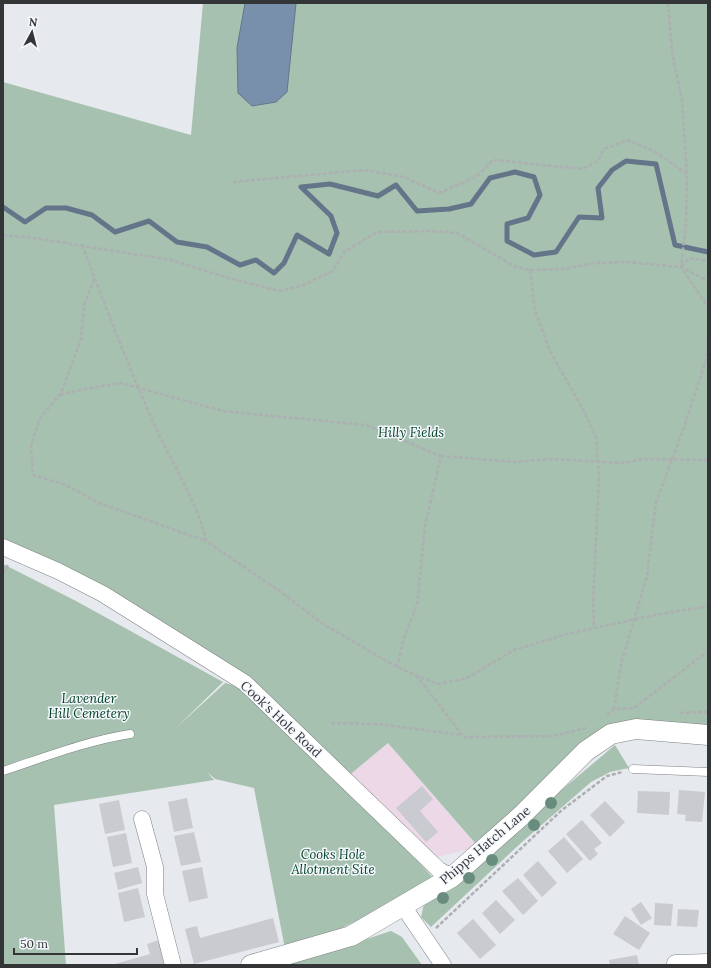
<svg xmlns="http://www.w3.org/2000/svg" width="711" height="968" font-family="Lora,serif">
<rect width="100%" height="100%" fill="#e6e9ee"/>
<path fill="#edd8e7" d="M 388,743 L 478,847 L 433,858 L 347,777 Z"/>
<g fill="#a6c1af">
<path d="M 203,3 L 708,3 L 708,726 L 609,738 L 532,815 L 615,745 L 629,768 L 610,772 L 591,782 L 522,842 L 431,927 L 421,917 L 424,904 L 482,851 L 388,743 L 347,777 L 247,680 L 3,544 L 3,82 L 191,135 Z"/>
<path d="M 3,564 L 76,601 L 223,682 L 176,728 L 225,683 L 244,688 L 367,806 L 438,883 L 286,954 L 254,788 L 215,779 L 207,772 L 214,780 L 54,805 L 66,965 L 3,965 Z"/>
<path d="M 391,931 L 402,937 L 422,965 L 288,965 Z"/>
</g>
<path fill="#7990ad" stroke="#64758a" d="M 245,3 L 296,3 L 287,92 L 276,102 L 252,106 L 238,93 L 237,48 Z"/>
<g fill="none" stroke-linecap="round" stroke-linejoin="round">
<path stroke="#64758a" stroke-width="5" d="M 3,207 L 25,222 L 46,208 L 66,208 L 92,215 L 115,232 L 149,221 L 177,242 L 207,247 L 240,265 L 256,260 L 274,273 L 284,263 L 297,235 L 329,254 L 337,233 L 331,216 L 301,187 L 330,184 L 378,196 L 396,185 L 417,211 L 449,209 L 471,204 L 490,178 L 515,172 L 534,177 L 540,195 L 528,218 L 507,224 L 507,241 L 534,255 L 556,252 L 579,217 L 602,218 L 598,188 L 612,170 L 626,161 L 656,164 L 675,245 L 708,252"/>
</g>
<g fill="#c9cbd0">
<path d="M 422,786 L 433,799 L 420,811 L 438,832 L 426,842 L 396,808 Z"/>
<path d="M 679,790 L 705,792 L 702,822 L 685,821 L 686,815 L 677,814 Z"/>
<path d="M 638,791 L 670,792 L 669,815 L 637,813 Z"/>
<path d="M 187,798 L 193,828 L 174,832 L 168,802 Z"/>
<path d="M 119,800 L 125,830 L 105,834 L 99,804 Z"/>
<path d="M 605,801 L 625,822 L 610,837 L 590,815 Z"/>
<path d="M 582,820 L 602,843 L 594,849 L 598,854 L 590,861 L 566,834 Z"/>
<path d="M 194,832 L 201,862 L 181,866 L 174,836 Z"/>
<path d="M 126,833 L 132,863 L 113,867 L 107,837 Z"/>
<path d="M 564,837 L 583,859 L 567,873 L 548,851 Z"/>
<path d="M 538,861 L 557,883 L 542,897 L 523,875 Z"/>
<path d="M 138,867 L 142,883 L 118,890 L 114,873 Z"/>
<path d="M 202,867 L 208,898 L 189,902 L 182,871 Z"/>
<path d="M 518,878 L 538,901 L 523,915 L 502,891 Z"/>
<path d="M 138,888 L 145,917 L 124,922 L 118,893 Z"/>
<path d="M 496,900 L 515,920 L 500,934 L 482,913 Z"/>
<path d="M 641,902 L 652,918 L 641,925 L 631,909 Z"/>
<path d="M 655,903 L 673,904 L 671,926 L 654,925 Z"/>
<path d="M 678,909 L 699,910 L 697,927 L 677,926 Z"/>
<path d="M 625,916 L 650,933 L 639,950 L 613,934 Z"/>
<path d="M 273,918 L 279,942 L 194,964 L 185,929 L 197,926 L 200,938 Z"/>
<path d="M 473,919 L 496,945 L 480,959 L 457,933 Z"/>
<path d="M 159,940 L 166,965 L 111,965 L 150,954 L 147,944 Z"/>
<path d="M 637,955 L 639,965 L 610,965 L 609,960 Z"/>
</g>
<g fill="none" stroke-linecap="round" stroke-linejoin="round">
<g stroke="#7e8084" stroke-width="9">
<g id="service">
<path d="M 633,769 L 708,772"/>
<path d="M 3,771 C 45,757 86,741 130,734"/>
</g>
</g>
<g stroke="#7e8084" stroke-width="17">
<g id="minor">
<path d="M 3,547 L 58,571 L 103,594 L 245,683 L 439,870 L 452,877"/>
<path d="M 142,819 L 155,867 L 155,894 L 173,965"/>
<path d="M 403,906 L 443,965"/>
<path d="M 675,963 L 708,962"/>
</g>
</g>
<g stroke="#7e8084" stroke-width="21">
<path id="tertiary" d="M 251,965 L 351,936 L 452,877 L 521,816 L 586,751 L 611,734 L 636,729 L 708,735"/>
</g>
<g stroke="#adafb3" stroke-width="2.5" stroke-dasharray="4 2" stroke-linecap="butt">
<path d="M 668,3 L 672,52 L 682,100 L 687,174 L 686,223 L 681,267 L 708,307"/>
<path d="M 233,182 L 364,170 L 404,177 L 439,193 L 476,177 L 493,160 L 582,169 L 598,161 L 604,149 L 628,140 L 654,151 L 687,174"/>
<path d="M 3,235 L 34,238 L 171,260 L 232,279 L 279,291 L 301,286 L 333,271 L 344,252 L 377,232 L 432,231 L 457,233 L 514,266 L 530,270 L 563,269 L 596,263 L 627,262 L 681,267 L 708,281"/>
<path d="M 82,245 C 106,307 129,370 157,430 C 174,467 197,501 206,541 L 281,592 L 323,624 L 397,667 L 437,684 L 467,678 L 514,650 L 567,634 L 650,616 L 708,606"/>
<path d="M 681,266 L 690,258 L 708,261"/>
<path d="M 530,270 L 535,311 L 550,351 L 585,413 L 596,438 L 599,477 L 593,603 L 594,628"/>
<path d="M 94,279 L 84,306 L 81,339 L 61,393 L 40,418 L 31,445 L 33,475 L 66,485 L 99,503 L 206,541"/>
<path d="M 60,395 L 84,389 L 121,383 L 223,411 L 366,425 L 441,456 L 425,526 L 417,605 L 404,638 L 397,667"/>
<path d="M 441,456 L 513,462 L 551,459 L 623,463 L 643,459 L 708,460"/>
<path d="M 3,574 L 8,565"/>
<path d="M 416,675 L 464,737 L 553,736 L 586,728"/>
<path d="M 614,709 L 621,664 L 647,576 L 656,502 L 682,433 L 707,357 L 708,334"/>
<path d="M 680,713 L 708,712"/>
<path d="M 607,715 L 614,709 L 634,708 L 708,651"/>
<path d="M 331,723 L 378,724 L 462,735"/>
<path d="M 436,928 L 562,810 L 607,776 L 622,772"/>
</g>
<use href="#service" stroke="#fff" stroke-width="8"/>
<use href="#minor" stroke="#fff" stroke-width="16"/>
<use href="#tertiary" stroke="#fff" stroke-width="20"/>
</g>
<g fill="#688d7e">
<circle cx="551" cy="803" r="6"/>
<circle cx="534" cy="825" r="6"/>
<circle cx="492" cy="860" r="6"/>
<circle cx="469" cy="878" r="6"/>
<circle cx="443" cy="898" r="6"/>
</g>
<g text-anchor="middle" dominant-baseline="central" stroke-width="3" stroke-linejoin="round" paint-order="stroke">
<g font-size="13" font-style="italic" fill="#004223" stroke="#f4f7fc">
<text x="411" y="432">Hilly Fields</text>
<text x="89" y="698">Lavender<tspan x="89" dy="15">Hill Cemetery</tspan></text>
<text x="333" y="854">Cooks Hole<tspan x="333" dy="15">Allotment Site</tspan></text>
</g>
<g font-size="13" fill="#343537" stroke="#f4f7fc">
<text transform="translate(281 719) rotate(43)">Cook's Hole Road</text>
<text transform="translate(485 845) rotate(-40)">Phipps Hatch Lane</text>
</g>
</g>
<rect width="711" height="968" fill="none" stroke="#343537" stroke-width="8"/>
<g transform="translate(32 32) rotate(7)" stroke="#f4f7fc" stroke-width="3" paint-order="stroke">
<path d="M0-3L7 15L0 10L-7 15Z" fill="#343537"/>
<text y="-6" font-size="11" font-weight="bold" text-anchor="middle" fill="#343537">N</text>
</g>
<path d="M14 948v6h123v-6" fill="none" stroke="#343537" stroke-width="2"/>
<text x="20" y="948" font-size="12" fill="#343537" stroke="#f4f7fc" stroke-width="3" paint-order="stroke">50 m</text>
</svg>
